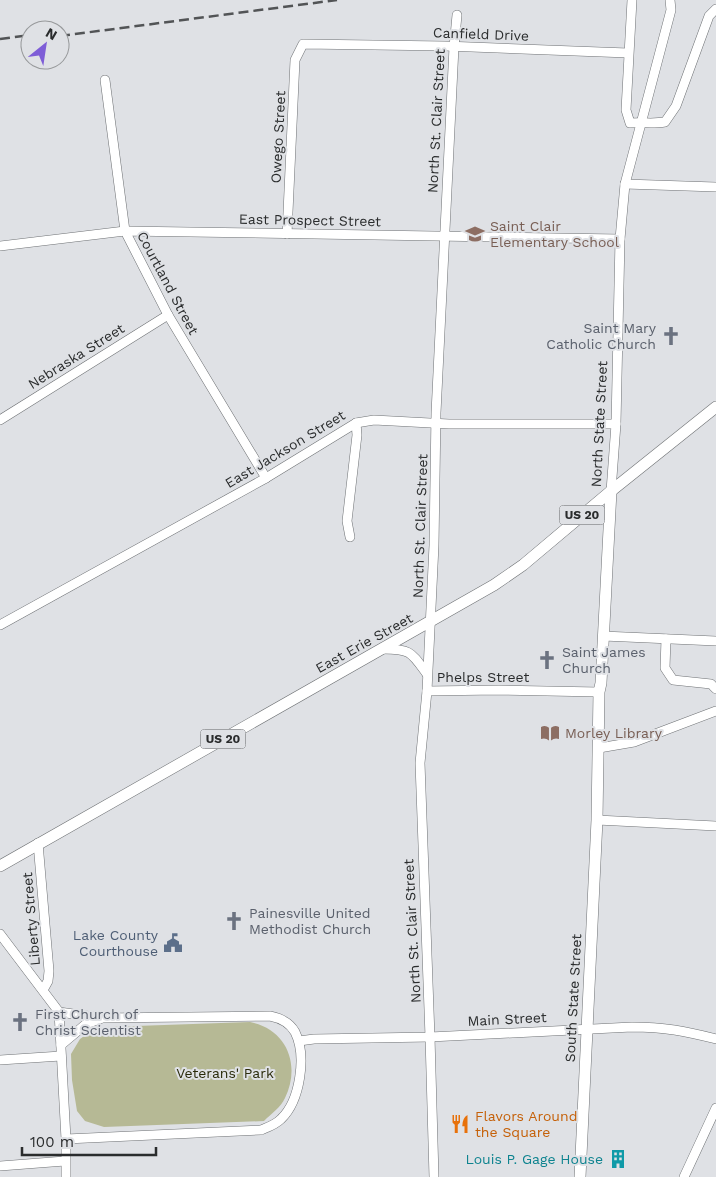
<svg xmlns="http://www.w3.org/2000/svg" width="716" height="1177" font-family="'Work Sans',sans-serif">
<rect width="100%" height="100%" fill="#dfe1e5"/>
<path fill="#b6b995" d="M 250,1022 C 287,1029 301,1065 285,1098 C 281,1107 271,1114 264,1121 L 104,1127 L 85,1121 L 77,1111 L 72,1080 L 71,1054 L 80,1039 L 87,1034 L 107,1027 Z"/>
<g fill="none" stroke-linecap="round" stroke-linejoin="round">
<g stroke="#6e7174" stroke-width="10">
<g id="minor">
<path d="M 632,0 L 626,110 L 630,123 C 642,122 653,124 665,122 L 676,106 L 709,16 L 716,9"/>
<path d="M 105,80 L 125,231 L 168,315 L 266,478"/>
<path d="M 625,184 L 716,187"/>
<path d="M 287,234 L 295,60 L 303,44 L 445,46 L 628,53"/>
<path d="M 0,246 L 125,231 L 620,239"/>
<path d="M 0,420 L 168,315"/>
<path d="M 611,491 L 616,424 L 620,239 L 625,184 L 671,10 L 670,0"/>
<path d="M 350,537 L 347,521 L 357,435 L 356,423"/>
<path d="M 0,625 L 266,478 L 356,423 L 374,420 L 449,424 L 616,424"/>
<path d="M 603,636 L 716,641"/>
<path d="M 666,639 L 665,668 L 673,680 L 711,684 L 716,689"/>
<path d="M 383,649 C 411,649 411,652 427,674"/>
<path d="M 427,691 L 499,690 L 599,692"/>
<path d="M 599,748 L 634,742 L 716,711"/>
<path d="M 597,820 L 716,826"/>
<path d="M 38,843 L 49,971 L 48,981 L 43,990"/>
<path d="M 0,934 L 59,1012 L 66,1139 L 66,1177"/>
<path d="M 59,1012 L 102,1018 L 270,1016 C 280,1018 290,1023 295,1032 C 307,1056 300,1101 281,1119 C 275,1125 268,1127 261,1130 L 66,1139"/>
<path d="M 299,1041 L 314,1039 L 430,1037 L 632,1027 C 664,1027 685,1031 716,1039"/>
<path d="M 61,1045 L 86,1024 L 100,1019"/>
<path d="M 0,1060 L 61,1056"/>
<path d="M 0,1166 L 65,1161"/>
<path d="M 434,1177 L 430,1037 L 420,763 L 427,691 L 434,545 L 436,413 L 454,47 L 457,15"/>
<path d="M 684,1177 L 716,1108"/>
</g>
</g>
<g stroke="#6e7174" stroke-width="12">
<g id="major">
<path d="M 0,866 L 494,585 L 523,565 L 611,491 L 716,407"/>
<path d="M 580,1177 L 597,820 L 599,692 L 601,683 L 611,491"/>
</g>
</g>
<use href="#minor" stroke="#fff" stroke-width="9"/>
<use href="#major" stroke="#fff" stroke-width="11"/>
<g stroke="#525456" stroke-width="2.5" stroke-dasharray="10 5" stroke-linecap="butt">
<path d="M 60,36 L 337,0"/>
<path d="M 0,39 L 30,35"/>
</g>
</g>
<defs>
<g id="school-bare" transform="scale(1.5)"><path d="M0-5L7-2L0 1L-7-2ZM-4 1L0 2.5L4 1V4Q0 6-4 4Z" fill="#8d6e63" stroke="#dfe1e5" stroke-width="2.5" paint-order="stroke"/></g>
<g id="church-bare" transform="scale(1.5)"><path d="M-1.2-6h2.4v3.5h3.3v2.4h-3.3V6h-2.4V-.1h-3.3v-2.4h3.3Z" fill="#6b7280" stroke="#dfe1e5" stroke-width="2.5" paint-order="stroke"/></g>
<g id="library-bare" transform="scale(1.5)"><path d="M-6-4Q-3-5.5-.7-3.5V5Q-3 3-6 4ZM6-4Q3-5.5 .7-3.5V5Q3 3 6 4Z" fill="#8d6e63" stroke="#dfe1e5" stroke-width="2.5" paint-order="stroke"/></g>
<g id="civic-bare" transform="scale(1.5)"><path d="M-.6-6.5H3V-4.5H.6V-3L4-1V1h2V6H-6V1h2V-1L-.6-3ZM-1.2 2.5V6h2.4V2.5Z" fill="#5c6f8a" stroke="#dfe1e5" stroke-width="2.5" paint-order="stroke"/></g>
<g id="restaurant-bare" transform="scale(1.5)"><path d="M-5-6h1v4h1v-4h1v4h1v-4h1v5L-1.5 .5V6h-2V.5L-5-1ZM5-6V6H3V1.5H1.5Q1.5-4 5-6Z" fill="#e8710a" stroke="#dfe1e5" stroke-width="2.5" paint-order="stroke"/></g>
<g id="building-bare" transform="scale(1.5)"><path d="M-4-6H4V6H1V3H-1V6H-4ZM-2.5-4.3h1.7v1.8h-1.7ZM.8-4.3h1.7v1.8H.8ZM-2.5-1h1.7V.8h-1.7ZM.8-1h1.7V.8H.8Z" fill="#0f9aa8" stroke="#dfe1e5" stroke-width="2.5" paint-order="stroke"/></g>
</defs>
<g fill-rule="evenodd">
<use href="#school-bare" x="475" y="234"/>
<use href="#church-bare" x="671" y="336"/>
<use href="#church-bare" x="547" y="660"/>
<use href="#library-bare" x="550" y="733"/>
<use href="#church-bare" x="234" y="921"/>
<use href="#civic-bare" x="173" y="943"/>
<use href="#church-bare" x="20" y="1022"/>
<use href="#restaurant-bare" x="460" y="1124"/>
<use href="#building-bare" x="618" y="1159"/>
</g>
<g text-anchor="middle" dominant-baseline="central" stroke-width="4" stroke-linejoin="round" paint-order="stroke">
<g fill="#dfe1e5" stroke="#606264" stroke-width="1">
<rect x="559.5" y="505.5" width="45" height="19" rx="4"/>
<rect x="200.5" y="729.5" width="45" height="19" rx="4"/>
</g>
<g font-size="12" font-weight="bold" fill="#2a2c2d">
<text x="582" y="515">US 20</text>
<text x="223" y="739">US 20</text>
</g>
<g font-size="14" fill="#2a2c2d" stroke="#dfe1e5">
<text transform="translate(481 34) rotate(2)">Canfield Drive</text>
<text transform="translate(436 121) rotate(-87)">North St. Clair Street</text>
<text transform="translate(278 137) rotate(-87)">Owego Street</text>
<text transform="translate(310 220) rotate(1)">East Prospect Street</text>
<text transform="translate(168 283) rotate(62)">Courtland Street</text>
<text transform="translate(76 356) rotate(-32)">Nebraska Street</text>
<text transform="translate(599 424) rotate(-87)">North State Street</text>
<text transform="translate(285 449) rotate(-31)">East Jackson Street</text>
<text transform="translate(420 526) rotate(-88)">North St. Clair Street</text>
<text transform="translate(364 643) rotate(-29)">East Erie Street</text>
<text x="483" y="677">Phelps Street</text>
<text transform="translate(31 919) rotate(-95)">Liberty Street</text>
<text transform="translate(412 931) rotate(-93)">North St. Clair Street</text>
<text transform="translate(573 998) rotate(-87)">South State Street</text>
<text transform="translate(507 1019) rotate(-3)">Main Street</text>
</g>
<g font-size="14" fill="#785e54" stroke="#dfe1e5" text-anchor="start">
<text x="490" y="226">Saint Clair<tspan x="490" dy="16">Elementary School</tspan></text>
<text x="565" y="733">Morley Library</text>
</g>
<g font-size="14" fill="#5b616d" stroke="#dfe1e5" text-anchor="start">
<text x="656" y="328" text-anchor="end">Saint Mary<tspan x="656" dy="16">Catholic Church</tspan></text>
<text x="562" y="652">Saint James<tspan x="562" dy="16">Church</tspan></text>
<text x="249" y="913">Painesville United<tspan x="249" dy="16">Methodist Church</tspan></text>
<text x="35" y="1014">First Church of<tspan x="35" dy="16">Christ Scientist</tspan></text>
</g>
<g font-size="14" fill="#4e5e75" stroke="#dfe1e5" text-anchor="end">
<text x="158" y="935">Lake County<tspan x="158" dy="16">Courthouse</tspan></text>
</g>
<g font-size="14" fill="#2a2b0a" stroke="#dfe1e5">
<text x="225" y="1073">Veterans' Park</text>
</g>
<g font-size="14" fill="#c56008" stroke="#dfe1e5" text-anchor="start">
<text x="475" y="1116">Flavors Around<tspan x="475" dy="16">the Square</tspan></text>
</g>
<g font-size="14" fill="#0d838f" stroke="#dfe1e5" text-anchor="end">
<text x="603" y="1159">Louis P. Gage House</text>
</g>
</g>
<g transform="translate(45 45) rotate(30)"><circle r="24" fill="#dfe1e5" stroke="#97999b"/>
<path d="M0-4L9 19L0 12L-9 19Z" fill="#7e5dd7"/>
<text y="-8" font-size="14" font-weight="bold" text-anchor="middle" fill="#2a2c2d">N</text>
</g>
<path d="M22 1147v8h134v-8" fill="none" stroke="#2a2c2d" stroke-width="2.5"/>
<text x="30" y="1147" font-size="15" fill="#2a2c2d" stroke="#dfe1e5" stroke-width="4" paint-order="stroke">100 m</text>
</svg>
